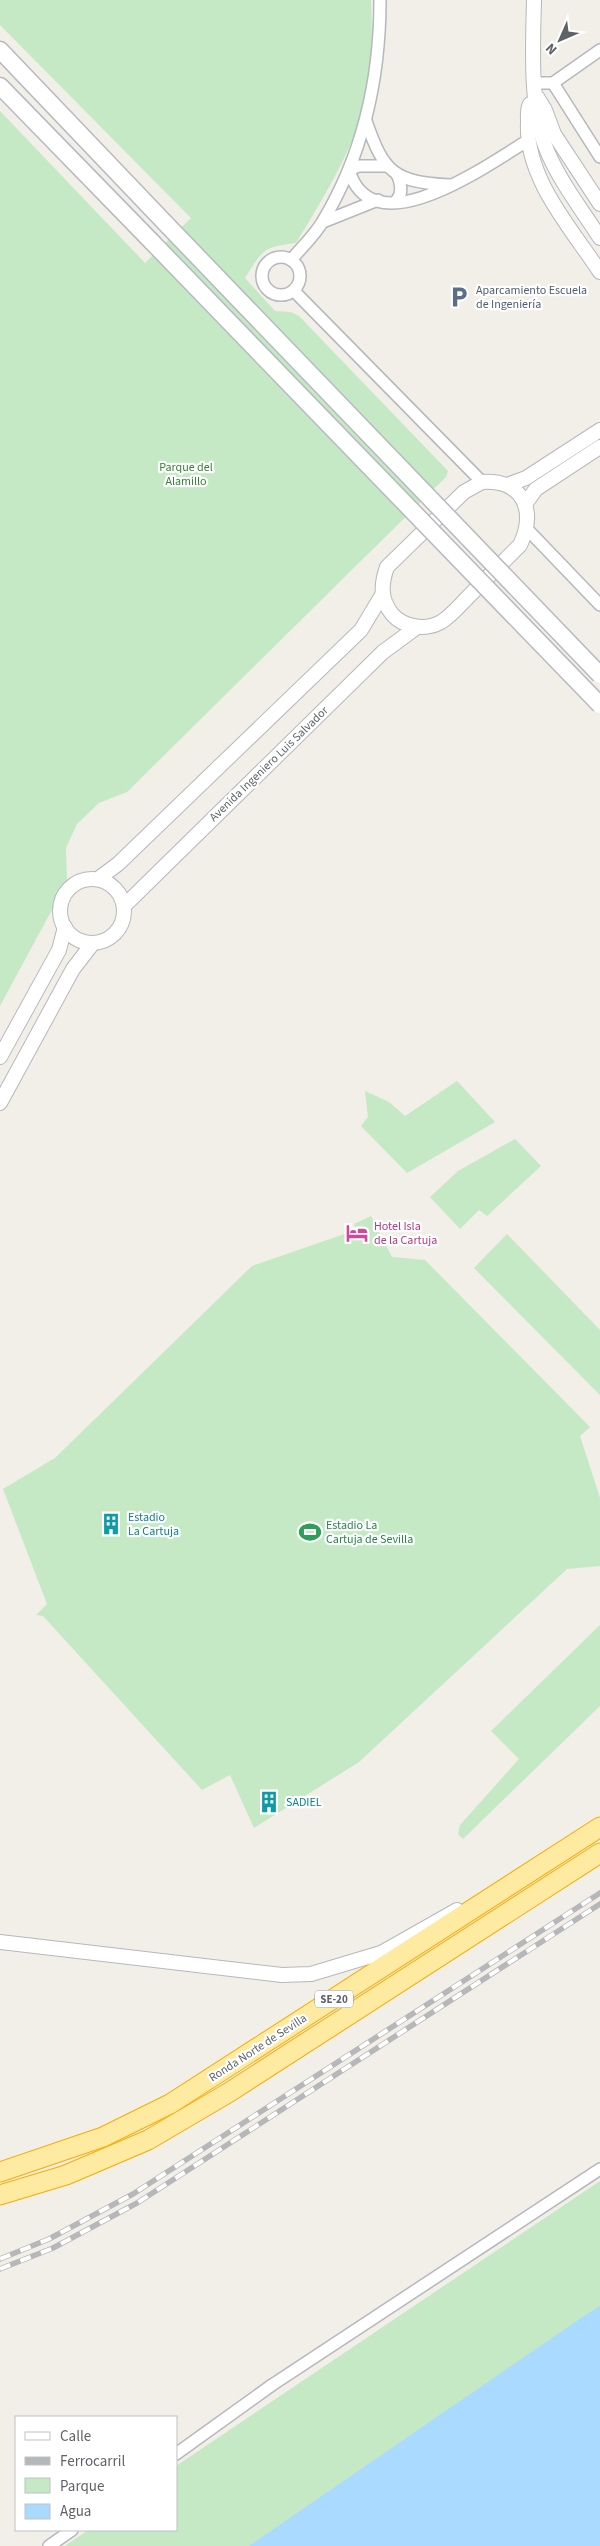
<svg xmlns="http://www.w3.org/2000/svg" width="600" height="2546" font-family="'Source Sans 3',sans-serif">
<rect width="100%" height="100%" fill="#f1efe8"/>
<g fill="#c5e8c5">
<path d="M 0,0 L 371,0 C 373,42 372,89 357,128 C 342,168 318,207 296,243 C 262,247 263,250 245,278 L 275,311 L 291,312 L 299,316 L 448,471 L 446,477 L 127,792 L 99,803 L 77,824 L 66,848 L 67,882 L 0,1006 L 0,111 L 145,263 L 191,218 L 0,25 Z"/>
<path d="M 457,1081 L 495,1122 L 407,1173 L 361,1126 L 368,1117 L 365,1091 L 389,1102 L 405,1116 Z"/>
<path d="M 515,1139 L 541,1166 L 487,1216 L 479,1210 L 460,1229 L 430,1197 L 458,1171 Z"/>
<path d="M 371,1216 L 392,1257 L 425,1260 L 590,1427 L 580,1436 L 600,1498 L 600,1566 L 567,1569 L 359,1762 L 254,1828 L 230,1775 L 202,1790 L 43,1616 L 36,1615 L 47,1604 L 3,1489 L 55,1458 L 252,1266 L 356,1230 L 354,1224 Z"/>
<path d="M 507,1234 L 600,1330 L 600,1395 L 474,1268 Z"/>
<path d="M 600,1625 L 600,1706 L 463,1839 L 458,1834 L 460,1825 L 519,1759 L 491,1731 Z"/>
<path d="M 600,2181 L 600,2308 L 251,2546 L 65,2546 L 88,2530 L 176,2530 L 176,2466 Z"/>
</g>
<path fill="#aadaff" d="M 600,2306 L 600,2546 L 249,2546 L 584,2316 Z"/>
<g fill="none" stroke-linecap="round" stroke-linejoin="round">
<g stroke="#b5b8bc" stroke-width="14">
<g id="minor">
<path d="M 535,83 L 553,83 L 600,50"/>
<path d="M 553,83 L 600,157"/>
<path d="M 366,121 C 384,173 394,182 450,185"/>
<path d="M 386,166 L 359,166 L 349,170 C 372,249 489,164 527,141"/>
<path d="M 395,202 C 404,194 401,183 397,174"/>
<path d="M 323,222 L 378,200"/>
<circle cx="281" cy="276" r="19"/>
<path d="M 291,260 C 302,247 315,235 323,221 C 363,154 380,78 380,0"/>
<path d="M 294,291 L 482,482"/>
<path d="M 528,530 L 600,605"/>
<path d="M 176,2454 L 272,2385 L 600,2169"/>
<path d="M 49,2546 L 72,2530"/>
</g>
</g>
<g stroke="#b5b8bc" stroke-width="16">
<g id="tertiary">
<path d="M 534,0 C 533,48 529,109 548,153 C 561,183 582,210 600,238"/>
<path d="M 537,97 L 545,110 L 554,134 L 600,204"/>
<path d="M 530,104 C 527,109 528,116 528,122 C 525,178 571,228 600,272"/>
<path d="M 482,482 C 523,479 537,511 520,545 C 503,562 486,579 469,596 C 460,605 451,616 441,622 C 425,631 403,627 392,614 C 380,599 381,584 387,567 L 464,492 Z"/>
<path d="M 507,485 L 526,478 L 600,430"/>
<path d="M 525,504 L 536,489 L 600,447"/>
<circle cx="92" cy="911" r="32"/>
<path d="M 98,879 L 118,864 L 361,630 L 382,595"/>
<path d="M 124,906 L 383,652 L 417,627"/>
<path d="M 0,1057 L 59,950 L 65,927"/>
<path d="M 0,1103 L 73,969 L 93,943"/>
<path d="M 0,1942 L 282,1975 L 311,1974 L 381,1953 L 457,1910"/>
</g>
</g>
<g stroke="#b6babf" stroke-width="19">
<g id="secondary">
<path d="M 0,50 L 169,227"/>
<path d="M 0,86 L 153,243"/>
</g>
</g>
<g stroke="#f9ab00" stroke-width="21">
<g id="trunk">
<path d="M 0,2172 L 103,2137 L 170,2104 L 600,1827"/>
<path d="M 0,2195 L 66,2175 L 148,2140 L 228,2093 L 600,1853"/>
</g>
</g>
<use href="#minor" stroke="#fff" stroke-width="11"/>
<use href="#tertiary" stroke="#fff" stroke-width="14"/>
<use href="#secondary" stroke="#fff" stroke-width="16"/>
<use href="#trunk" stroke="#feeaa1" stroke-width="19"/>
<g stroke="#b6b7b8" stroke-width="5.5">
<g id="rail">
<path d="M 0,2259 L 49,2239 L 133,2194 L 600,1893"/>
<path d="M 0,2269 L 53,2248 L 137,2203 L 600,1904"/>
</g>
</g>
<use href="#rail" stroke="#fff" stroke-width="4" stroke-dasharray="11" stroke-linecap="butt"/>
<g stroke="#b6babf" stroke-width="19" stroke-linecap="butt">
<g id="secondary-bridge">
<path d="M 169,227 L 600,675"/>
<path d="M 153,243 L 600,705"/>
</g>
</g>
<use href="#secondary-bridge" stroke="#fff" stroke-width="16"/>
</g>
<defs>
<g id="parking-bare" transform="scale(1.725)"><path d="M-3.5-5.5H1a3.5 3.5 0 0 1 0 7H-1V5.5H-3.5ZM-1-3.4V-.6H.8a1.4 1.4 0 0 0 0-2.8Z" fill="#5c6f8a" stroke="#fff" stroke-width="2.5" paint-order="stroke"/></g>
<g id="hotel-bare" transform="scale(1.725)"><path d="M-6-4.5h1.5V1H6V5H4.5V3h-9V5H-6ZM-4 0a1.8 1.8 0 1 1 3.6 0ZM.5 0V-2.5h3Q6-2.5 6 0Z" fill="#d1479c" stroke="#fff" stroke-width="2.5" paint-order="stroke"/></g>
<g id="building-bare" transform="scale(1.725)"><path d="M-4-6H4V6H1V3H-1V6H-4ZM-2.5-4.3h1.7v1.8h-1.7ZM.8-4.3h1.7v1.8H.8ZM-2.5-1h1.7V.8h-1.7ZM.8-1h1.7V.8H.8Z" fill="#0f9aa8" stroke="#fff" stroke-width="2.5" paint-order="stroke"/></g>
<g id="stadium-bare" transform="scale(1.725)"><path d="M0-5a6.5 5 0 1 0 0 10a6.5 5 0 1 0 0-10ZM-3.5-1.8h7v3.6h-7Z" fill="#2e9e5b" stroke="#fff" stroke-width="2.5" paint-order="stroke"/></g>
</defs>
<g fill-rule="evenodd">
<use href="#parking-bare" x="459" y="297"/>
<use href="#hotel-bare" x="357" y="1233"/>
<use href="#building-bare" x="111" y="1524"/>
<use href="#stadium-bare" x="310" y="1532"/>
<use href="#building-bare" x="269" y="1802"/>
</g>
<g text-anchor="middle" dominant-baseline="central" stroke-width="4.5" stroke-linejoin="round" paint-order="stroke">
<rect fill="#fff" stroke="#8f9295" stroke-width="1" x="315" y="1990.5" width="38" height="17" rx="4"/>
<g font-size="11" font-weight="bold" fill="#5f6368">
<text x="334" y="1999">SE-20</text>
</g>
<g font-size="12" fill="#4e5e75" stroke="#fff" text-anchor="start">
<text x="476" y="290">Aparcamiento Escuela<tspan x="476" dy="14">de Ingeniería</tspan></text>
</g>
<g font-size="12" fill="#348238" stroke="#fff">
<text x="186" y="467">Parque del<tspan x="186" dy="14">Alamillo</tspan></text>
</g>
<g font-size="12" fill="#5f6368" stroke="#fff">
<text transform="translate(269 764) rotate(-44)">Avenida Ingeniero Luis Salvador</text>
<text transform="translate(258 2048) rotate(-33)">Ronda Norte de Sevilla</text>
</g>
<g font-size="12" fill="#b23c85" stroke="#fff" text-anchor="start">
<text x="374" y="1226">Hotel Isla<tspan x="374" dy="14">de la Cartuja</tspan></text>
</g>
<g font-size="12" fill="#0d838f" stroke="#fff" text-anchor="start">
<text x="128" y="1517">Estadio<tspan x="128" dy="14">La Cartuja</tspan></text>
<text x="286" y="1802">SADIEL</text>
</g>
<g font-size="12" fill="#27864d" stroke="#fff" text-anchor="start">
<text x="326" y="1525">Estadio La<tspan x="326" dy="14">Cartuja de Sevilla</tspan></text>
</g>
</g>
<rect x="15" y="2416" width="162" height="115" fill="#ffffff" stroke="#bfc1c3"/>
<rect x="25" y="2432" width="25" height="8" fill="#ffffff" stroke="#bfc1c3"/>
<text x="60" y="2441" font-size="15" fill="#5f6368">Calle</text>
<rect x="25" y="2457" width="25" height="8" fill="#b6b7b8" stroke="#bfc1c3"/>
<text x="60" y="2466" font-size="15" fill="#5f6368">Ferrocarril</text>
<rect x="25" y="2478" width="25" height="15" fill="#c5e8c5" stroke="#bfc1c3"/>
<text x="60" y="2491" font-size="15" fill="#5f6368">Parque</text>
<rect x="25" y="2504" width="25" height="15" fill="#aadaff" stroke="#bfc1c3"/>
<text x="60" y="2516" font-size="15" fill="#5f6368">Agua</text>
<g transform="translate(560 40) rotate(225)" stroke="#ffffff" stroke-width="4" paint-order="stroke">
<path d="M0-4L9 19L0 12L-9 19Z" fill="#5f6368"/>
<text y="-8" font-size="14" font-weight="bold" text-anchor="middle" fill="#5f6368">N</text>
</g>
</svg>
